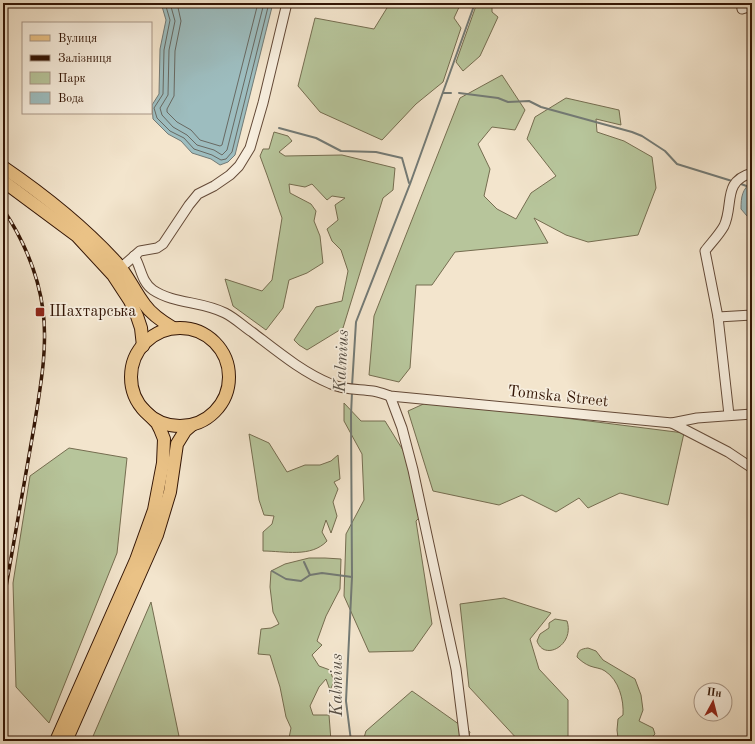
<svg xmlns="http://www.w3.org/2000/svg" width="755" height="744" font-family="'Old Standard TT',serif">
<rect width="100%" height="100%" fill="#f3e5cd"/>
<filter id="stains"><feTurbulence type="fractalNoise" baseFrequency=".005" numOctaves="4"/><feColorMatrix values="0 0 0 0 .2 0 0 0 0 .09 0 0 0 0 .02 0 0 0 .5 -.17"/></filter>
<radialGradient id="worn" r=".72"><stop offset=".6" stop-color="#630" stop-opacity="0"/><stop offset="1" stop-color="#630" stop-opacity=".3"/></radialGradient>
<g fill="#b7c59b" stroke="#756d50">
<path d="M 390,3 L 461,3 L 454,18 L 461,28 L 443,82 L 416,104 L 382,140 L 320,112 L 298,86 L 315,18 L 374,29 Z"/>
<path d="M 477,3 L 492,3 L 492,12 L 498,17 L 480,56 L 463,71 L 456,62 Z"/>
<path d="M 502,75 L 525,110 L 515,130 L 492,127 L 478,144 L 490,169 L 484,196 L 497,209 L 516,219 L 531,193 L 556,176 L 527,139 L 535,117 L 566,98 L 619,110 L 621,125 L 596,119 L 597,132 L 624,141 L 652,157 L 656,188 L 638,235 L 588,242 L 566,235 L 534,218 L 548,243 L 455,252 L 432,285 L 416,285 L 410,368 L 399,382 L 369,375 L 374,316 L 460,98 Z"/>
<path d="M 274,132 L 288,136 L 292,141 L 279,152 L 285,156 L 342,155 L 395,168 L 393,190 L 383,198 L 343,328 L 307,350 L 299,345 L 294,340 L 316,307 L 342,301 L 348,271 L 341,250 L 332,241 L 327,229 L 338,220 L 335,205 L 345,198 L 332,196 L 327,200 L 312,184 L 305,187 L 289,184 L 290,193 L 311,204 L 316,211 L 314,221 L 320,236 L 323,263 L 307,273 L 289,280 L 283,308 L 266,330 L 233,306 L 225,279 L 262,291 L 272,280 L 282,218 L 267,175 L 260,156 L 263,149 L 269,149 Z"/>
<path d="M 430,401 L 684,433 L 668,505 L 620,493 L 588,508 L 579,498 L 556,512 L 522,495 L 499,505 L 433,491 L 408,411 Z"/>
<path d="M 344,403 L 361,421 L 385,421 L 406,455 L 421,516 L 416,521 L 432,624 L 413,651 L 369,652 L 344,596 L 346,534 L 364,500 L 362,454 L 344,421 Z"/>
<path d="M 249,434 L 269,443 L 287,472 L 305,465 L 320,465 L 331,461 L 338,455 L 340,479 L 334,482 L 338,489 L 333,502 L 337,516 L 331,533 L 326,520 L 322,532 L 327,541 C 311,558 284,551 263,551 L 263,532 L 272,524 L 274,516 L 264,515 L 259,500 Z"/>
<path d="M 69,448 L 127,458 L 117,553 L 49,723 L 16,687 L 13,583 L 30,476 Z"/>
<path d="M 309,558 L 325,558 L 341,559 L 340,589 L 326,616 L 317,641 L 322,645 L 312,655 L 319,666 L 330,670 L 334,682 L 330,690 L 326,679 L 319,687 L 310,706 L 313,715 L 329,715 L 331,741 L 291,741 L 289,738 L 291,728 L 286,717 L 280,687 L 270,655 L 258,654 L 261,629 L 271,628 L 279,624 L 273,612 L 270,587 L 271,571 L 285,564 Z"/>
<path d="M 504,598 L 551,613 L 530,639 L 539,669 L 568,700 L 568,741 L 519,741 L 469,687 L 460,604 Z"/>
<path d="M 151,602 L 180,741 L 91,741 Z"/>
<path d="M 555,619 L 567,621 C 575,645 544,662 537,641 L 540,634 L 549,628 L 549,623 Z"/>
<path d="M 588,648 L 596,651 L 603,660 L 635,679 L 641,695 L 643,710 L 639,721 L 653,728 L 655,734 L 648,741 L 621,741 L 618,738 L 617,730 L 618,719 L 623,715 C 624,700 619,680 605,671 C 601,668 595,668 590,666 C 585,664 581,661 577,657 C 578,650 581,649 588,648 Z"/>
<path d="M 412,691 L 470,732 L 467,741 L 363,741 L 366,731 Z"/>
</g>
<g fill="#9dbdbf" stroke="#737a75">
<path d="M 161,3 L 273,3 L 235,155 L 228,162 L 220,165 L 211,159 L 192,153 L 181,141 L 168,134 L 153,119 L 152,105 L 159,94 L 160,49 L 166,20 Z"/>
<path d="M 752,182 L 752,217 L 747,216 L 741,209 C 741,197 742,189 752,182 Z"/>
</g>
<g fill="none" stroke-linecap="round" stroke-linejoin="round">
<g stroke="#686962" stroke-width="1">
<path d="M 165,3 L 170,20 L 164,50 L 163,94 L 154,108 L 157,118 L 170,131 L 184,138 L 194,149 L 212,155 L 221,160 L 226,159 L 232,152 L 269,3"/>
<path d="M 170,3 L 175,21 L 169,50 L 168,95 L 160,108 L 162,115 L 173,127 L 187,135 L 197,145 L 214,150 L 222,155 L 227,150 L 264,3"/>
<path d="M 177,3 L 181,21 L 175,51 L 174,96 L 167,109 L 167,112 L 177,122 L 191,130 L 200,140 L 220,146 L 222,145 L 258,3"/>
</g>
<g stroke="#737a75" stroke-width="2">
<path d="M 443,93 L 451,93"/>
<path d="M 459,93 L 498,98 L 508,102 L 529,101 L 541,107 L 632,132 L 642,136 L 665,151 L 677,164 L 732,181"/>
<path d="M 279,128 L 316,138 L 341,151 L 376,152 L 402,158 L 409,183"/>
<path d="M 741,184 L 752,188"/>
<path d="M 352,386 L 356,322 L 410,184 L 475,3"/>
<path d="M 304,562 L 310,575"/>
<path d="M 272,571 L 286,579 L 301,581 L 310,575 L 322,573 L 352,577"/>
<path d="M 351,741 L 346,701 L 352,577 L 351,415 L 352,392"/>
</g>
<g stroke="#634937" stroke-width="11">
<g id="minor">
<path d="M 741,3 L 742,9 L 752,6"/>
<path d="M 134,256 C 141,266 141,282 153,290 C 174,304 202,301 225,313 C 235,318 243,326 252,332 C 277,351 302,372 331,384 C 343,390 359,389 373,391 C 379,392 384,394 390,396 L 672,423 L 697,418 L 752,414"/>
<path d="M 117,271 L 140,251 L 157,248 L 163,244 L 189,205 L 198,194 L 214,186 L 230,175 L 239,166 L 250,148 L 263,103 L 287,3"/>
<path d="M 718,317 L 752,315"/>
<path d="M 390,396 L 402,428 L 413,470 L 449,637 L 456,669 L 465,741"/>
<path d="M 729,415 L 718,317 L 705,251 C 711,243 719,235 724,226 C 734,205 722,181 752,173"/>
<path d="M 672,423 L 728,452 L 752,468"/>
</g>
</g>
<g stroke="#331505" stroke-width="14">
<g id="major">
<path d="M 3,167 C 44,195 83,226 116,262 C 128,275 134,291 145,305 C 152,315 163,322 173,328"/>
<path d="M 3,181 L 77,236 L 113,275 L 130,301 L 137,316 L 141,328 L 143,346"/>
<circle cx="180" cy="377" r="49"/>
<path d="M 56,741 L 136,560 L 154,510 L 163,463 L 164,439 L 160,429 L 157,423 L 143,409"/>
<path d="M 66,741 L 157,535 L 170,492 L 177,444 L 185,431 L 192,425"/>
</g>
</g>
<use href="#minor" stroke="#f7eede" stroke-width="9"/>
<use href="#major" stroke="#eac286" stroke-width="12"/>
<g stroke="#331505" stroke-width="3.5">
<path id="rail" d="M 3,209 C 23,239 38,273 43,310 C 48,349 40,389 34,427 C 24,486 13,545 3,604"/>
</g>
<use href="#rail" stroke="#f7eede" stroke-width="2" stroke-dasharray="6" stroke-linecap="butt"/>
</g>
<rect fill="#8f2418" stroke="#f7eede" stroke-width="1.5" x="35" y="307" width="10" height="10" rx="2"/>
<g text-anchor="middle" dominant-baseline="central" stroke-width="3.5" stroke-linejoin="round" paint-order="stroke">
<g font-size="16" fill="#331505" stroke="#f7eede" text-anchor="start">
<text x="49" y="312">Шахтарська</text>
</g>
<g font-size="16" fill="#331505" stroke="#f7eede">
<text transform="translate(558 397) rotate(6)">Tomska Street</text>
</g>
<g font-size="17" font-style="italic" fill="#585046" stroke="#f7eede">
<text transform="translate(342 361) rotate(-87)">Kalmius</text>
<text transform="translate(337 685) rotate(-90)">Kalmius</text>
</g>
</g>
<rect width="755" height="744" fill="none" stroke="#f3e5cd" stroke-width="16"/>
<rect x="4" y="4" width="747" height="736" fill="none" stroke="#331505" stroke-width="2"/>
<rect x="8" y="8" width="739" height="728" fill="none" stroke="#331505"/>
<rect x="22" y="22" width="130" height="92" fill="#f7eede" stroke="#a99787"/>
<rect x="30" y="35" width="20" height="6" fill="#eac286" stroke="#a99787"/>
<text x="58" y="42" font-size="12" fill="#331505">Вулиця</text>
<rect x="30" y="55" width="20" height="6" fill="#331505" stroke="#a99787"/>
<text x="58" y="62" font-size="12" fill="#331505">Залізниця</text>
<rect x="30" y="72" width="20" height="12" fill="#b7c59b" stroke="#a99787"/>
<text x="58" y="82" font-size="12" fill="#331505">Парк</text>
<rect x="30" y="92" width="20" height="12" fill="#9dbdbf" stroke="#a99787"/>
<text x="58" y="102" font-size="12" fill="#331505">Вода</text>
<g transform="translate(713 702) rotate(7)"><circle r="19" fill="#f7eede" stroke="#a99787"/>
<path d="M0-3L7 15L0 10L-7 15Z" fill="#8f2418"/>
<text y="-6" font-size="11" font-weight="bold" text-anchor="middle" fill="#331505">Пн</text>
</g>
<rect width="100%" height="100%" filter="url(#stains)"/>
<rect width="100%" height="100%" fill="url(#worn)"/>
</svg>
